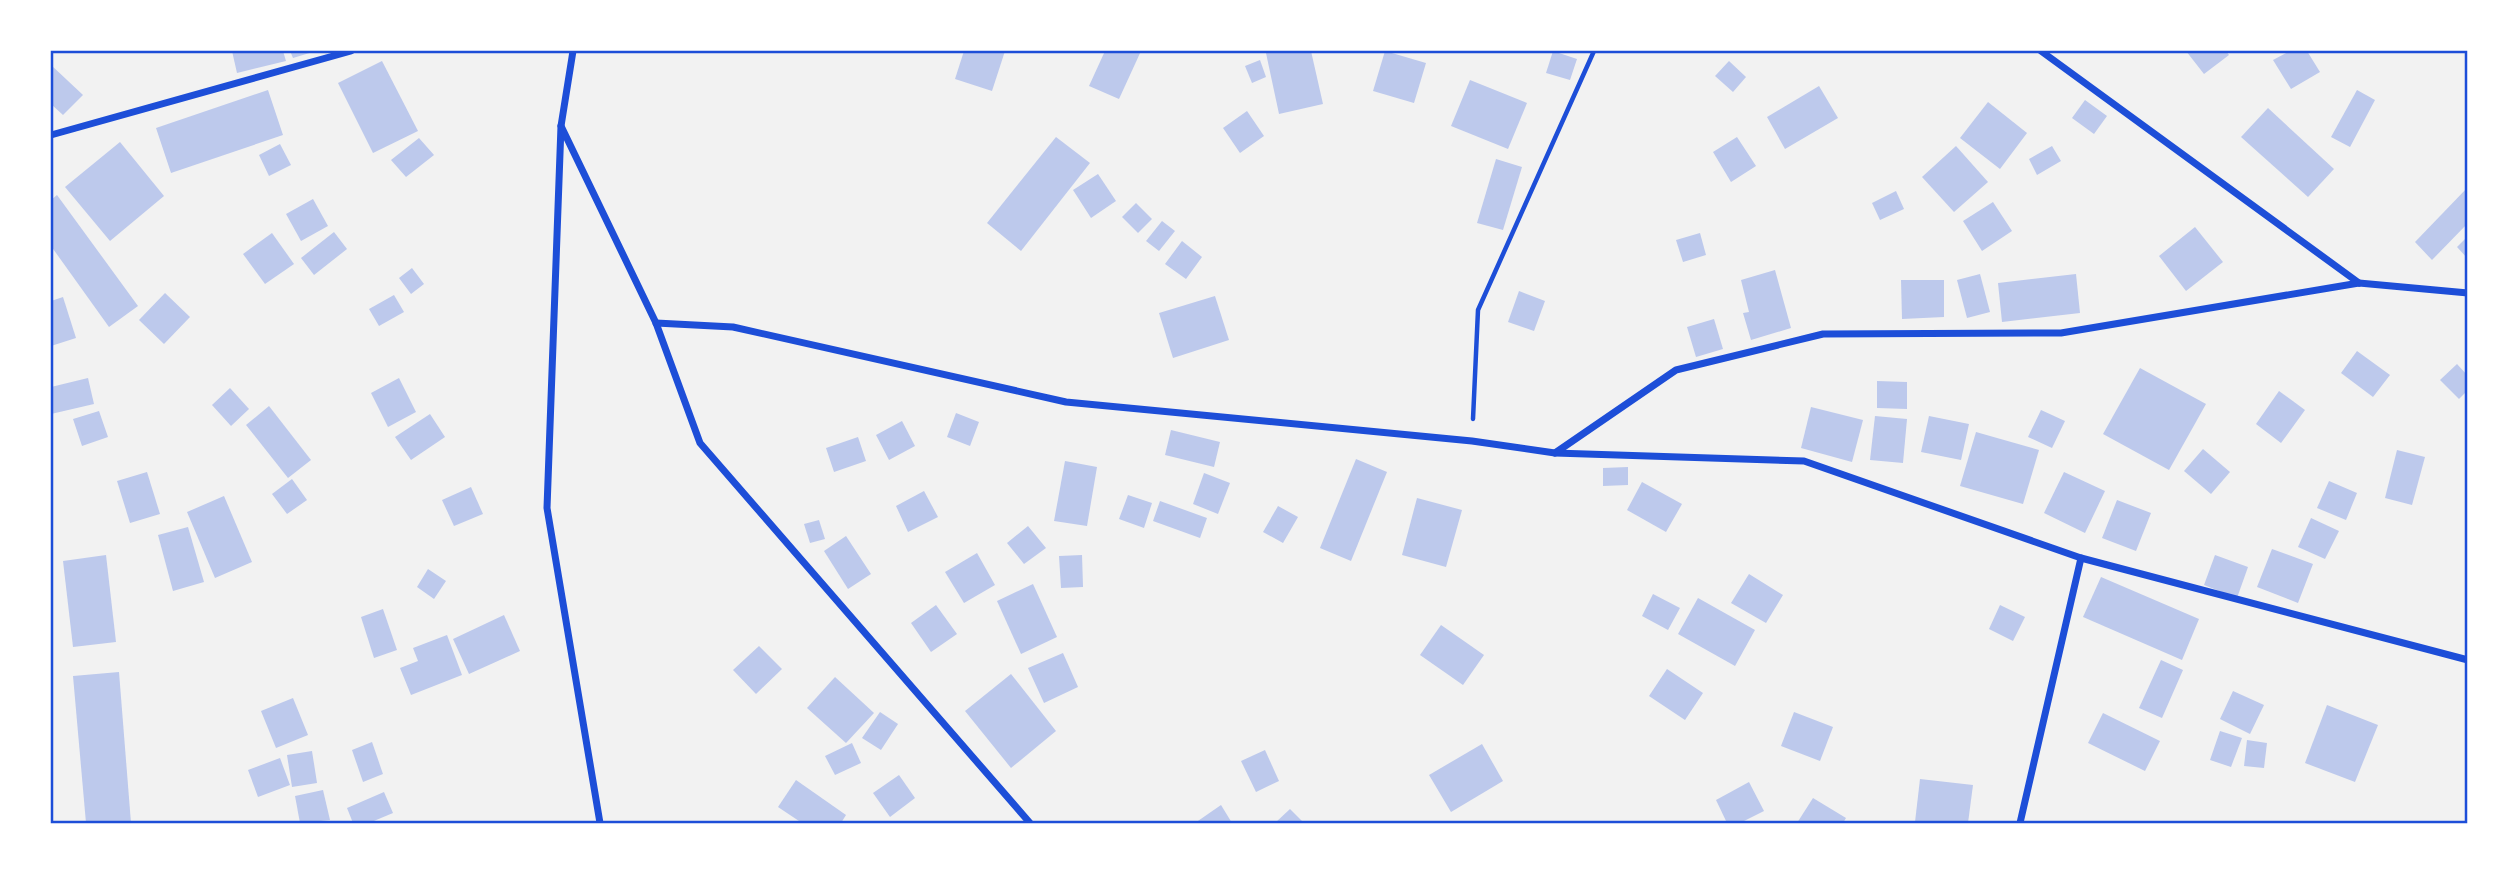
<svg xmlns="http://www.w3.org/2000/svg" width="2519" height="874" font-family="'DM Sans',sans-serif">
<rect width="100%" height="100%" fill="#f2f2f2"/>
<g fill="#bdc9ec">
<path d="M 232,51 L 283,51 L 286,61 L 237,73 Z"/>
<path d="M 290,51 L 316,51 L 293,58 Z"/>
<path d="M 964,51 L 1005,51 L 992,91 L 955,79 Z"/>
<path d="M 1105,51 L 1141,51 L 1119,99 L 1089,86 Z"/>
<path d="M 1278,51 L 1311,51 L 1323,104 L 1279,114 L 1266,53 Z"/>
<path d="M 1385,51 L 1426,63 L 1414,103 L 1373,91 Z"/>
<path d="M 1553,51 L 1577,59 L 1570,80 L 1546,73 Z"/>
<path d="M 2186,51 L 2226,51 L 2229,55 L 2204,74 Z"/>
<path d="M 2290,51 L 2307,51 L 2320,72 L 2291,89 L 2273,60 Z"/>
<path d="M 1260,60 L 1266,77 L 1252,83 L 1245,66 Z"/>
<path d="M 382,61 L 418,131 L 373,153 L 338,83 Z"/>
<path d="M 1729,61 L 1746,77 L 1733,92 L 1715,76 Z"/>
<path d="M 51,65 L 83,95 L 63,115 L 51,104 Z"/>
<path d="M 1470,80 L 1527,103 L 1508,149 L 1451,126 Z"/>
<path d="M 1819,86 L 1838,118 L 1785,149 L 1767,117 Z"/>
<path d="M 268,90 L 283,135 L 171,173 L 156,128 Z"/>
<path d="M 2357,90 L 2375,100 L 2350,147 L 2331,137 Z"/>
<path d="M 2085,100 L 2107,116 L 2094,134 L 2072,118 Z"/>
<path d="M 1988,102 L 2027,133 L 2000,169 L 1960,138 Z"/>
<path d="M 2268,108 L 2334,169 L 2308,197 L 2241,137 Z"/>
<path d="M 1247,111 L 1264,136 L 1240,153 L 1223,128 Z"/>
<path d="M 1056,137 L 1090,163 L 1021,251 L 987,223 Z"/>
<path d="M 1737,137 L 1756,166 L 1731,182 L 1713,152 Z"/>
<path d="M 419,138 L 434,155 L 406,177 L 391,160 Z"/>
<path d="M 120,142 L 164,196 L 110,241 L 65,187 Z"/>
<path d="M 280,144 L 291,165 L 269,176 L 259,155 Z"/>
<path d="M 1956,146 L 1988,182 L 1954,212 L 1922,177 Z"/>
<path d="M 2052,146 L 2061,161 L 2037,175 L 2029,159 Z"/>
<path d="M 1496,159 L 1522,167 L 1503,230 L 1477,223 Z"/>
<path d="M 1098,174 L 1116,201 L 1091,218 L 1073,190 Z"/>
<path d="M 2468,187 L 2468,223 L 2432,260 L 2415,242 Z"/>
<path d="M 1896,191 L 1904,209 L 1880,220 L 1872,203 Z"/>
<path d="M 57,195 L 138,306 L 109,327 L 51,246 L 51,200 Z"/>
<path d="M 313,199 L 328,226 L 301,241 L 286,214 Z"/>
<path d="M 1993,202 L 2012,231 L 1982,251 L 1963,221 Z"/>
<path d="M 1136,203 L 1152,219 L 1138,233 L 1122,217 Z"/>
<path d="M 1162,221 L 1175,231 L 1159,251 L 1146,241 Z"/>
<path d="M 2195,227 L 2223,262 L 2186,291 L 2159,256 Z"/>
<path d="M 334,232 L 347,249 L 314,275 L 301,258 Z"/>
<path d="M 272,233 L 294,264 L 265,284 L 243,254 Z"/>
<path d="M 1700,233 L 1706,255 L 1683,262 L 1676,240 Z"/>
<path d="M 2468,236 L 2468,259 L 2457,247 Z"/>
<path d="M 1182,241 L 1202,257 L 1186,279 L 1165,264 Z"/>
<path d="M 412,268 L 424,284 L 411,294 L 399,278 Z"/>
<path d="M 1775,270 L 1791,328 L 1751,340 L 1743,313 L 1749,312 L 1741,280 Z"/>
<path d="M 1980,274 L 1990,312 L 1967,318 L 1957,280 Z"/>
<path d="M 2076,274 L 2080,313 L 2002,322 L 1998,283 Z"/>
<path d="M 1901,280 L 1944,280 L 1944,317 L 1902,319 Z"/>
<path d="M 1519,291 L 1545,301 L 1534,331 L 1508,322 Z"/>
<path d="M 165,293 L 190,317 L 164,344 L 139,320 Z"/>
<path d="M 394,295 L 404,312 L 379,326 L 369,309 Z"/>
<path d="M 1215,296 L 1229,340 L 1173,358 L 1159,313 Z"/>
<path d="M 63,297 L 76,338 L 51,346 L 51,301 Z"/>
<path d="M 1714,319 L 1723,349 L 1696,357 L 1687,327 Z"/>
<path d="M 2357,351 L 2390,375 L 2373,397 L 2341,373 Z"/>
<path d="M 2457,364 L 2468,376 L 2468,390 L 2459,399 L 2440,380 Z"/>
<path d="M 2140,368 L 2206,404 L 2169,470 L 2103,434 Z"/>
<path d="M 88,378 L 94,404 L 51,414 L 51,387 Z"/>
<path d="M 399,378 L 416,412 L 388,427 L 371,393 Z"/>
<path d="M 1877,381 L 1907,382 L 1907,409 L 1877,408 Z"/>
<path d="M 230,388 L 249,409 L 231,426 L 212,405 Z"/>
<path d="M 2279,391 L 2305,410 L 2281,443 L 2256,424 Z"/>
<path d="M 269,406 L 311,460 L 288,478 L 246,425 Z"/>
<path d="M 1811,407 L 1863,420 L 1852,462 L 1801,448 Z"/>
<path d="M 2041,410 L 2065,421 L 2052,448 L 2028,437 Z"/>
<path d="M 99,411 L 108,437 L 82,446 L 73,419 Z"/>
<path d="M 956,413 L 979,422 L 970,446 L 947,437 Z"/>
<path d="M 430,414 L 445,437 L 411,460 L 395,437 Z"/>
<path d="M 1875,416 L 1907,419 L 1903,463 L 1870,460 Z"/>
<path d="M 1929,416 L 1969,424 L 1961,460 L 1921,452 Z"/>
<path d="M 902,421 L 915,446 L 889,460 L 876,435 Z"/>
<path d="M 1171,430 L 1220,442 L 1214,467 L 1165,455 Z"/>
<path d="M 1976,432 L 2039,450 L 2023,504 L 1960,486 Z"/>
<path d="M 858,437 L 866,461 L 834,472 L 826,448 Z"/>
<path d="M 2203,449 L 2230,472 L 2211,494 L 2184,471 Z"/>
<path d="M 2397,450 L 2425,457 L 2412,505 L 2385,498 Z"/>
<path d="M 1356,459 L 1387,472 L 1351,561 L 1320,548 Z"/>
<path d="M 1065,461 L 1097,467 L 1087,526 L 1054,521 Z"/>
<path d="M 1628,467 L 1628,485 L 1603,486 L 1603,468 Z"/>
<path d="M 147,472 L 160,514 L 130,523 L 117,481 Z"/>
<path d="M 2064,472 L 2105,491 L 2085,533 L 2044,513 Z"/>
<path d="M 1204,473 L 1230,483 L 1218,514 L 1193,504 Z"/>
<path d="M 292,479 L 307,500 L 287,514 L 272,494 Z"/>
<path d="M 2329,481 L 2357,493 L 2346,520 L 2317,508 Z"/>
<path d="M 1642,482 L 1682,504 L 1666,532 L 1627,510 Z"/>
<path d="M 471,487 L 483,514 L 454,526 L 442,500 Z"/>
<path d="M 924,491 L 938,517 L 908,532 L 896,506 Z"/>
<path d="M 1128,495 L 1152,503 L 1144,528 L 1119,519 Z"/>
<path d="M 224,496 L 252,562 L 215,578 L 187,512 Z"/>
<path d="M 1417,498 L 1462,510 L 1446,567 L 1402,555 Z"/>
<path d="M 2117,500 L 2151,513 L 2136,551 L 2102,538 Z"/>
<path d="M 1160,501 L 1207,518 L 1200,538 L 1153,521 Z"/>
<path d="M 1278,506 L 1298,517 L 1283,543 L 1263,532 Z"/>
<path d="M 2311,518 L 2339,531 L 2325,559 L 2298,547 Z"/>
<path d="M 819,520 L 825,539 L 810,543 L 804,524 Z"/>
<path d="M 1028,526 L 1046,548 L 1024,564 L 1007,543 Z"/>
<path d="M 188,527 L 204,582 L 173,591 L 158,535 Z"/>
<path d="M 846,536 L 871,574 L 848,589 L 824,551 Z"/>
<path d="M 2272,549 L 2313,564 L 2298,603 L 2257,587 Z"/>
<path d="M 977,553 L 995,585 L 964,603 L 945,572 Z"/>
<path d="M 106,555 L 116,642 L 73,647 L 63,561 Z"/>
<path d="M 1082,555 L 1083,587 L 1061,588 L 1059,556 Z"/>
<path d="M 2215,555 L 2248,567 L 2237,598 L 2204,585 Z"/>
<path d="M 428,569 L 446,581 L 434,599 L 417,587 Z"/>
<path d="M 1749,574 L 1783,595 L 1766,623 L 1731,603 Z"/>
<path d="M 2101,577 L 2199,619 L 2182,660 L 2083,617 Z"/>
<path d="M 1033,584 L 1057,637 L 1021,654 L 997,601 Z"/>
<path d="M 1653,594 L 1680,608 L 1668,630 L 1642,616 Z"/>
<path d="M 1698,598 L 1755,630 L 1735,666 L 1678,634 Z"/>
<path d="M 936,605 L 957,634 L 931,652 L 911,623 Z"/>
<path d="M 2000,605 L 2025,617 L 2013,641 L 1989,629 Z"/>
<path d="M 383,609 L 397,650 L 374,658 L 361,617 Z"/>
<path d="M 504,615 L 520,651 L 469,674 L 453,639 Z"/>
<path d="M 1441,625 L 1484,655 L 1463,685 L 1420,655 Z"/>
<path d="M 447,635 L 462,675 L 411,695 L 400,668 L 418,661 L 413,648 Z"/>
<path d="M 759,646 L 782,669 L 756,694 L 733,670 Z"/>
<path d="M 1063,653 L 1078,687 L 1044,703 L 1028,668 Z"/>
<path d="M 2161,660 L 2183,670 L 2162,718 L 2139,708 Z"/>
<path d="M 1667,669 L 1703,693 L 1685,720 L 1649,696 Z"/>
<path d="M 119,672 L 131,823 L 86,823 L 73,676 Z"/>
<path d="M 1011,674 L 1056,731 L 1011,768 L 965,711 Z"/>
<path d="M 835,677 L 874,713 L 846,743 L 807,708 Z"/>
<path d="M 2233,691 L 2264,705 L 2250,734 L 2220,719 Z"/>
<path d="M 293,698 L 308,735 L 276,748 L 261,711 Z"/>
<path d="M 2327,705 L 2378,725 L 2355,782 L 2305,763 Z"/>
<path d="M 880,712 L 898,724 L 881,750 L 862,738 Z"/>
<path d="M 1794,712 L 1833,727 L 1820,761 L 1781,746 Z"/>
<path d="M 2103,713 L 2160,741 L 2145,771 L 2088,743 Z"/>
<path d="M 2220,731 L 2242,738 L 2231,767 L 2210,760 Z"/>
<path d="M 2247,740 L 2267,743 L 2264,768 L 2244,766 Z"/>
<path d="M 372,742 L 383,774 L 363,782 L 352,750 Z"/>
<path d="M 852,743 L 861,763 L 835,775 L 825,756 Z"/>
<path d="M 1482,744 L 1503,781 L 1451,812 L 1429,775 Z"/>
<path d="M 1265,750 L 1279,781 L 1256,792 L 1241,761 Z"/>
<path d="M 312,751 L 317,783 L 292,787 L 287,755 Z"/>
<path d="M 280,758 L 290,785 L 258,797 L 248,770 Z"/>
<path d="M 899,775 L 915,798 L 890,817 L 873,793 Z"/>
<path d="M 1920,779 L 1973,785 L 1968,823 L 1915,822 Z"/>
<path d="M 796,780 L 846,815 L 841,823 L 802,823 L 778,807 Z"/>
<path d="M 1749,782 L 1764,811 L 1740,823 L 1727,823 L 1716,800 Z"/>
<path d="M 323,790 L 330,820 L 300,823 L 295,796 Z"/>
<path d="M 384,792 L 393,813 L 369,823 L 353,823 L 347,808 Z"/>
<path d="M 1813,798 L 1846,818 L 1843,823 L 1797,823 Z"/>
<path d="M 1221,805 L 1232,823 L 1195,823 Z"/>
<path d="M 1290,809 L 1304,823 L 1275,823 Z"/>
</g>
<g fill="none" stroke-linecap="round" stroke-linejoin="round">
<path stroke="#1d4ed8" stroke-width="4.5" d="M 1473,419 L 1478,310 L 1594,51"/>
<g stroke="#1d4ed8" stroke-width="7">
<path d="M 573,51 L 561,126 L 547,508 L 600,823"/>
<path d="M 2041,51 L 2359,283"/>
<path d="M 561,126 L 656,323 L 700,443 L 1030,823"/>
<path d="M 51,135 L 351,51"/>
<path d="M 656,323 L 733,327 L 1066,402 L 1472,441 L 1555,453 L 1804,461 L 2081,558 L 2468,660"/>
<path d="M 1555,453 L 1676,370 L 1823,334 L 2061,333 L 2359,283 L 2468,293"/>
<path d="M 2020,823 L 2081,558"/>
</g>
</g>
<rect width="2519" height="874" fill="none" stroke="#ffffff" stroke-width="105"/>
<rect x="52" y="52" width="2414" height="770" fill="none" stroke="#1d4ed8" stroke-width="2.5"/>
</svg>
